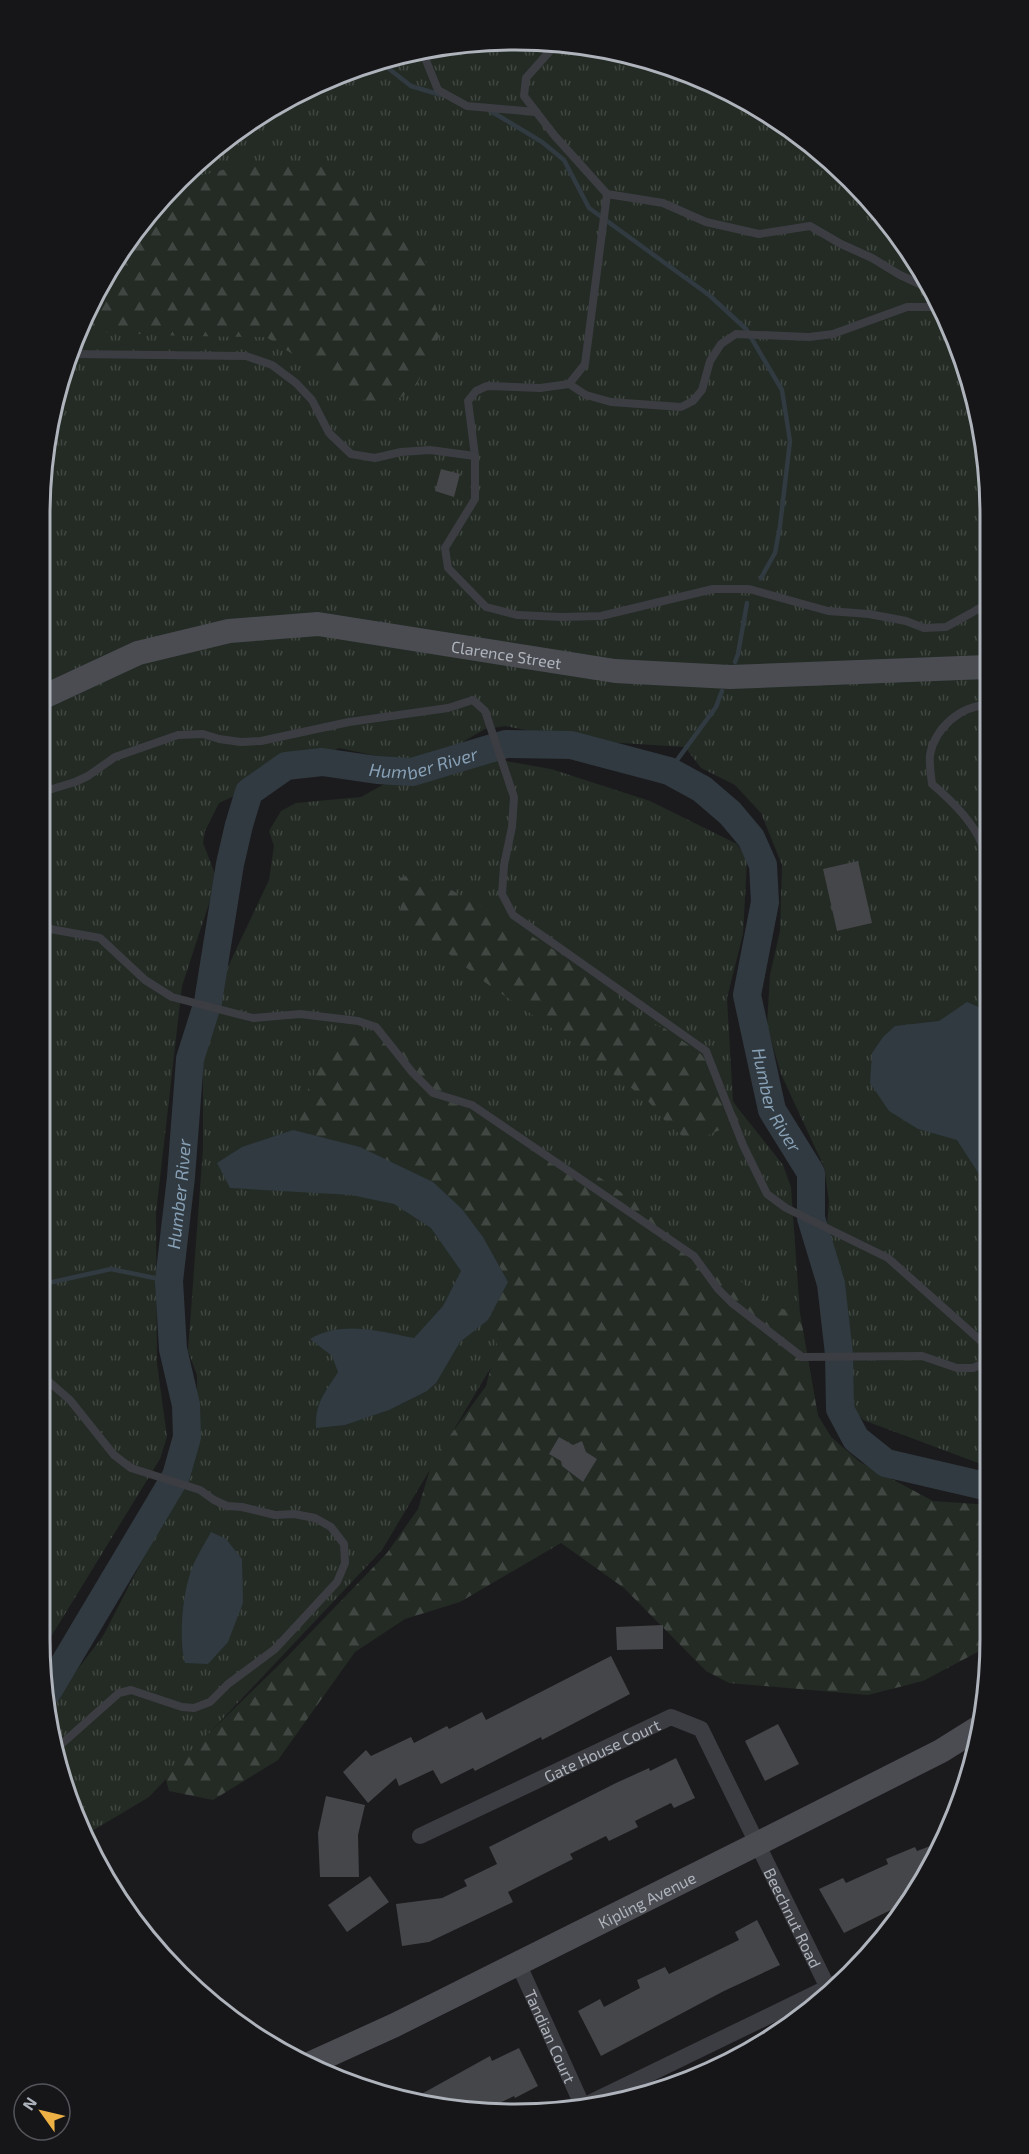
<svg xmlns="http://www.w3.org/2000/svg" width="1029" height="2154" font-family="'Exo 2',sans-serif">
<defs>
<pattern id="grass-tufts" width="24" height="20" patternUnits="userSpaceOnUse" patternTransform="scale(1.5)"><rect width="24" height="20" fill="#232b24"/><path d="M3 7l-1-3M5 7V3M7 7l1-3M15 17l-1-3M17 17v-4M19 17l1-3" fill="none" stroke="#404742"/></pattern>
<pattern id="forest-firs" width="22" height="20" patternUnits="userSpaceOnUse" patternTransform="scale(1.5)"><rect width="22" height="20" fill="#232b24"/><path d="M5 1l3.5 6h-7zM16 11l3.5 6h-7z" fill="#404742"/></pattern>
</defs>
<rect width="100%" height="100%" fill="#1b1b1d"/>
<g fill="url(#grass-tufts)">
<path d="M 515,39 L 608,48 L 697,75 L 804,137 L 892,225 L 954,332 L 986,452 L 989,1467 L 863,1420 L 840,1393 L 825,1250 L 829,1201 L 824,1167 L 781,1074 L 767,1026 L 770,975 L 780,931 L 782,865 L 761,813 L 735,785 L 701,768 L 685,747 L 572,740 L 506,726 L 485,729 L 435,758 L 391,759 L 339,748 L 219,803 L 205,831 L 203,843 L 217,879 L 182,986 L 156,1213 L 157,1363 L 167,1437 L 160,1459 L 41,1653 L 39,1639 L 39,514 L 48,421 L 75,332 L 119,250 L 179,178 L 251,119 L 333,75 L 422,48 Z"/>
<path d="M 494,759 L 551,769 L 650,801 L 737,844 L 747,861 L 743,934 L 727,998 L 733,1102 L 783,1165 L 791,1187 L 800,1314 L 818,1416 L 831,1437 L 527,1307 L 382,1550 L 149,1797 L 87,1834 L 64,1793 L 50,1705 L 103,1636 L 175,1497 L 197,1432 L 197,1375 L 188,1351 L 203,1148 L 203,1048 L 225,973 L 269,880 L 274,846 L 269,831 L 281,811 L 296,803 L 361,797 L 395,778 L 432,777 Z"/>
</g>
<g fill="url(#forest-firs)">
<path d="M 258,161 L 318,164 L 399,222 L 425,257 L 441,332 L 415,388 L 380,410 L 266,337 L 186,336 L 76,331 L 119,250 L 175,182 Z"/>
<path d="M 419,872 L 512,924 L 586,970 L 612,989 L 636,1020 L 664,1028 L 701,1054 L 745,1119 L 690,1143 L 666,1122 L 648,1101 L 565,1037 L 486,983 L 407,921 L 401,911 L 400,878 Z"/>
<path d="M 344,1033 L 382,1033 L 418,1052 L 442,1079 L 559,1162 L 599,1177 L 642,1207 L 773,1306 L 800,1314 L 818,1416 L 831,1437 L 860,1462 L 933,1501 L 990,1505 L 989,1646 L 923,1681 L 868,1695 L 729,1683 L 706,1671 L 624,1588 L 561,1543 L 460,1602 L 405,1619 L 355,1652 L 278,1760 L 213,1800 L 169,1791 L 165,1776 L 286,1658 L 387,1553 L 418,1509 L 433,1459 L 486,1386 L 497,1344 L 488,1320 L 508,1282 L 483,1237 L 462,1209 L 360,1147 L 293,1130 C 306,1096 316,1058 344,1033 Z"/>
</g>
<g fill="#313a41">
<path d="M 967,1002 L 988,1011 L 988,1188 L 957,1140 L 918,1129 L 889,1111 L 870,1083 L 872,1053 L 883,1037 L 895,1026 L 939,1021 Z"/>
<path d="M 293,1130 L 360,1147 L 433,1182 L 462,1209 L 483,1237 L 508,1282 L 488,1320 L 460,1342 L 436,1383 L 427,1391 L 389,1410 L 345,1425 L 316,1428 C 315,1402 325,1393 338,1372 L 332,1356 L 310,1339 C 342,1320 379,1331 414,1338 L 443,1306 L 461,1271 L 431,1228 L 394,1204 L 351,1195 L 230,1188 L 217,1163 L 242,1147 Z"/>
<path d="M 211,1532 L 226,1539 L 242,1559 L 243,1603 L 228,1642 L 208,1664 L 185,1663 C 179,1640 182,1598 190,1574 C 194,1560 204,1545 211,1532 Z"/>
</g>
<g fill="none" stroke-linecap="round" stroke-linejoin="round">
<g stroke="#313a41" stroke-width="4.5">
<path d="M 379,61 L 411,86 L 441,95"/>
<path d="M 489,110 L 542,142 L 564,160 L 589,208 L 709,295 L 746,329 L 782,390 L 790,441 L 780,526 L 775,553 L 761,578"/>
<path d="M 735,662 L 738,654 L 747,603"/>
<path d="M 669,771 L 716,707 L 722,691"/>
<path d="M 39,1285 L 111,1269 L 169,1281"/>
</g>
<path stroke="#313a41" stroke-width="28" id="s1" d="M 48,1691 L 176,1476 L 187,1437 L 186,1405 L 173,1349 L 169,1281 L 181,1177 L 190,1059 L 208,1002 L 230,864 L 239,825 L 249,792 L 286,766 L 322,762 L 377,770 L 412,772 L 506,744 L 571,745 L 669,771 L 702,789 L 730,813 L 751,838 L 763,865 L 765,902 L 747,995 L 772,1110 L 811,1173 L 811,1218 L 831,1284 L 839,1354 L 840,1409 L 856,1439 L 886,1463 L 989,1487"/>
</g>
<g fill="#45464a">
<path d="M 441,469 L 460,474 L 454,497 L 435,491 Z"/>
<path d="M 858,861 L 872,923 L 837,931 L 823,869 Z"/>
<path d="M 559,1437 L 573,1445 L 582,1441 L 586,1452 L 597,1459 L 583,1482 L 562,1466 L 561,1461 L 549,1454 Z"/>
<path d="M 663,1625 L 663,1649 L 617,1650 L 616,1627 Z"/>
<path d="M 611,1656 L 630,1694 L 542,1740 L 541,1737 L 475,1771 L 473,1768 L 441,1784 L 433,1770 L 399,1786 L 396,1778 L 368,1803 L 343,1772 L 366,1750 L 371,1756 L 411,1737 L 414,1743 L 447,1726 L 449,1729 L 482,1712 L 486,1720 Z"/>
<path d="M 778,1724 L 799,1764 L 765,1781 L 745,1741 Z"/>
<path d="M 676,1758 L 695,1798 L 674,1808 L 671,1803 L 635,1821 L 638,1827 L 609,1841 L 606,1836 L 570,1854 L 573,1859 L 508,1892 L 513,1902 L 429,1942 L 402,1946 L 396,1904 L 442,1898 L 467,1886 L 464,1880 L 497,1864 L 489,1847 L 616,1783 L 649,1768 L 650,1771 Z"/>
<path d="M 326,1796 L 365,1805 L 358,1835 L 359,1877 L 320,1877 L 318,1833 Z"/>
<path d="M 941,1842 L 901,1905 L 844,1933 L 819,1889 L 843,1878 L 846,1883 L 888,1864 L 886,1859 L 915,1847 L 917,1851 Z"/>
<path d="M 370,1876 L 389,1902 L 347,1932 L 328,1905 Z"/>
<path d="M 757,1920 L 780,1965 L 724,1991 L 601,2056 L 578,2011 L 600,1999 L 604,2007 L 640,1988 L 637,1980 L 665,1967 L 669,1974 L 739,1940 L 735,1932 Z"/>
<path d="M 519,2048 L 538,2086 L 515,2098 L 514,2096 L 489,2108 L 421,2106 L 407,2102 L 490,2056 L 492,2061 Z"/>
</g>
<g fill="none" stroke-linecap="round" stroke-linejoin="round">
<g stroke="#3c3d42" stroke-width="8">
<path d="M 557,43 L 526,78 L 524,96 L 554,135 L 607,194 L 663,203 L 706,222 L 759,234 L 810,226 L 841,244 L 872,258 L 900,275 L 928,288"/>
<path d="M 421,48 L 438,90 L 467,106 L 536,112"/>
<path d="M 939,307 L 907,307 L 833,334 L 809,337 L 736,334 L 721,344 L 710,361 L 702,390 L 693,401 L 681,407 L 611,402 L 586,395 L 569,384 L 540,388 L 487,386 L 476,391 L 468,401 L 475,456 L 475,499 L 445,548 L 448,568 L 486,607 L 517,615 L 561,617 L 601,616 L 713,589 L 749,589 L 828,611 L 869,614 L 906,621 L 924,628 L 946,627 L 982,607 L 986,607"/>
<path d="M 69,354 L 246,356 L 272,365 L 296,383 L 312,400 L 329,433 L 351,454 L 375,458 L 401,452 L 430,450 L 475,456"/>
<path d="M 569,384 L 585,364 L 607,194"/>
<path d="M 987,705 C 960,706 935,728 930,755 C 929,765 931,775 932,784 C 951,800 971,819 981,842 C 985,851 985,861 987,870"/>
<path d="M 39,793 L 75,782 L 88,776 L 115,757 L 178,735 L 203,734 L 219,739 L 241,742 L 261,741 L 349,722 L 448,708 L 473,700 L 485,711 L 514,797 L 512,827 L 504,865 L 502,894 L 513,915 L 706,1051 L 743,1145 L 767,1194 L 786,1208 L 888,1258 L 981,1341 L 989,1340"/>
<path d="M 39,927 L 100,938 L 145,980 L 172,997 L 253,1018 L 300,1014 L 358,1021 L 376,1027 L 412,1072 L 433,1093 L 472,1105 L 694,1256 L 718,1289 L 732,1303 L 802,1357 L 922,1356 L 957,1368 L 973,1368 L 989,1361"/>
<path d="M 39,982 L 46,992"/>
<path d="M 981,1341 L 989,1357"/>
<path d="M 39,1373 L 70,1400 L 114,1455 L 131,1468 L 200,1490 L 214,1500 L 227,1506 L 242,1507 L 275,1515 L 294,1514 L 315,1518 L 331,1527 L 344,1544 L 345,1563 L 337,1582 L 275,1649 L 228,1684 L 210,1702 L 194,1708 L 182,1707 L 131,1690 L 119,1693 L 57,1748"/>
</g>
<g stroke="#3c3d42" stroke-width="16">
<path id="s2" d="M 420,1836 L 671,1717 L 701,1729 L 830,1992"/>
<path id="s3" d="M 518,1963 L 584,2109"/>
<path d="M 573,2111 L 845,1979"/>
</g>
<g stroke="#4a4c52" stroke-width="24">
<path id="s4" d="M 39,699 L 138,653 L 229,631 L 318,624 L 615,671 L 730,677 L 987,667"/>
<path id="s5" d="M 307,2065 L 395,2025 L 757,1844 L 941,1751 L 981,1726"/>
</g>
</g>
<g text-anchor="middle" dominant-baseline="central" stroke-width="4.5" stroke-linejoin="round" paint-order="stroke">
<g font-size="16" fill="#aeb3bc" stroke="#161618">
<text stroke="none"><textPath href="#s4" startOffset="483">Clarence Street</textPath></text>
<text stroke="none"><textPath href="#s2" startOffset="201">Gate House Court</textPath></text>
<text stroke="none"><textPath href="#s5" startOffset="378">Kipling Avenue</textPath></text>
<text stroke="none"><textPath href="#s2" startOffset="520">Beechnut Road</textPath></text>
<text stroke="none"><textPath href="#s3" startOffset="80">Tandian Court</textPath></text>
</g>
<g font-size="18" font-style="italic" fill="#87a0b5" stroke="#161618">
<text stroke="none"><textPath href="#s1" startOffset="1130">Humber River</textPath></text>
<text stroke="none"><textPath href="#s1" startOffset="1760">Humber River</textPath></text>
<text stroke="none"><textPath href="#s1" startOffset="536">Humber River</textPath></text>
</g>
</g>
<path d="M0 0H1029V2154H0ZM515 50H515A465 465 0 0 1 980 515V1639A465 465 0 0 1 515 2104H515A465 465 0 0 1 50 1639V515A465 465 0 0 1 515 50Z" fill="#161618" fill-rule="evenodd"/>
<path fill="none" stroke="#aeb3bc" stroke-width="3" d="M515 50H515A465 465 0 0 1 980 515V1639A465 465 0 0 1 515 2104H515A465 465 0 0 1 50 1639V515A465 465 0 0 1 515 50Z"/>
<g transform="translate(42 2112) rotate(304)"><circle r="28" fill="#161618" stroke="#53555a" stroke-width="1.5"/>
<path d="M0-4.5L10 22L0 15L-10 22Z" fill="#ecb044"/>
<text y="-9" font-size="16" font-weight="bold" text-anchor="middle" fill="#aeb3bc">N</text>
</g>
</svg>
